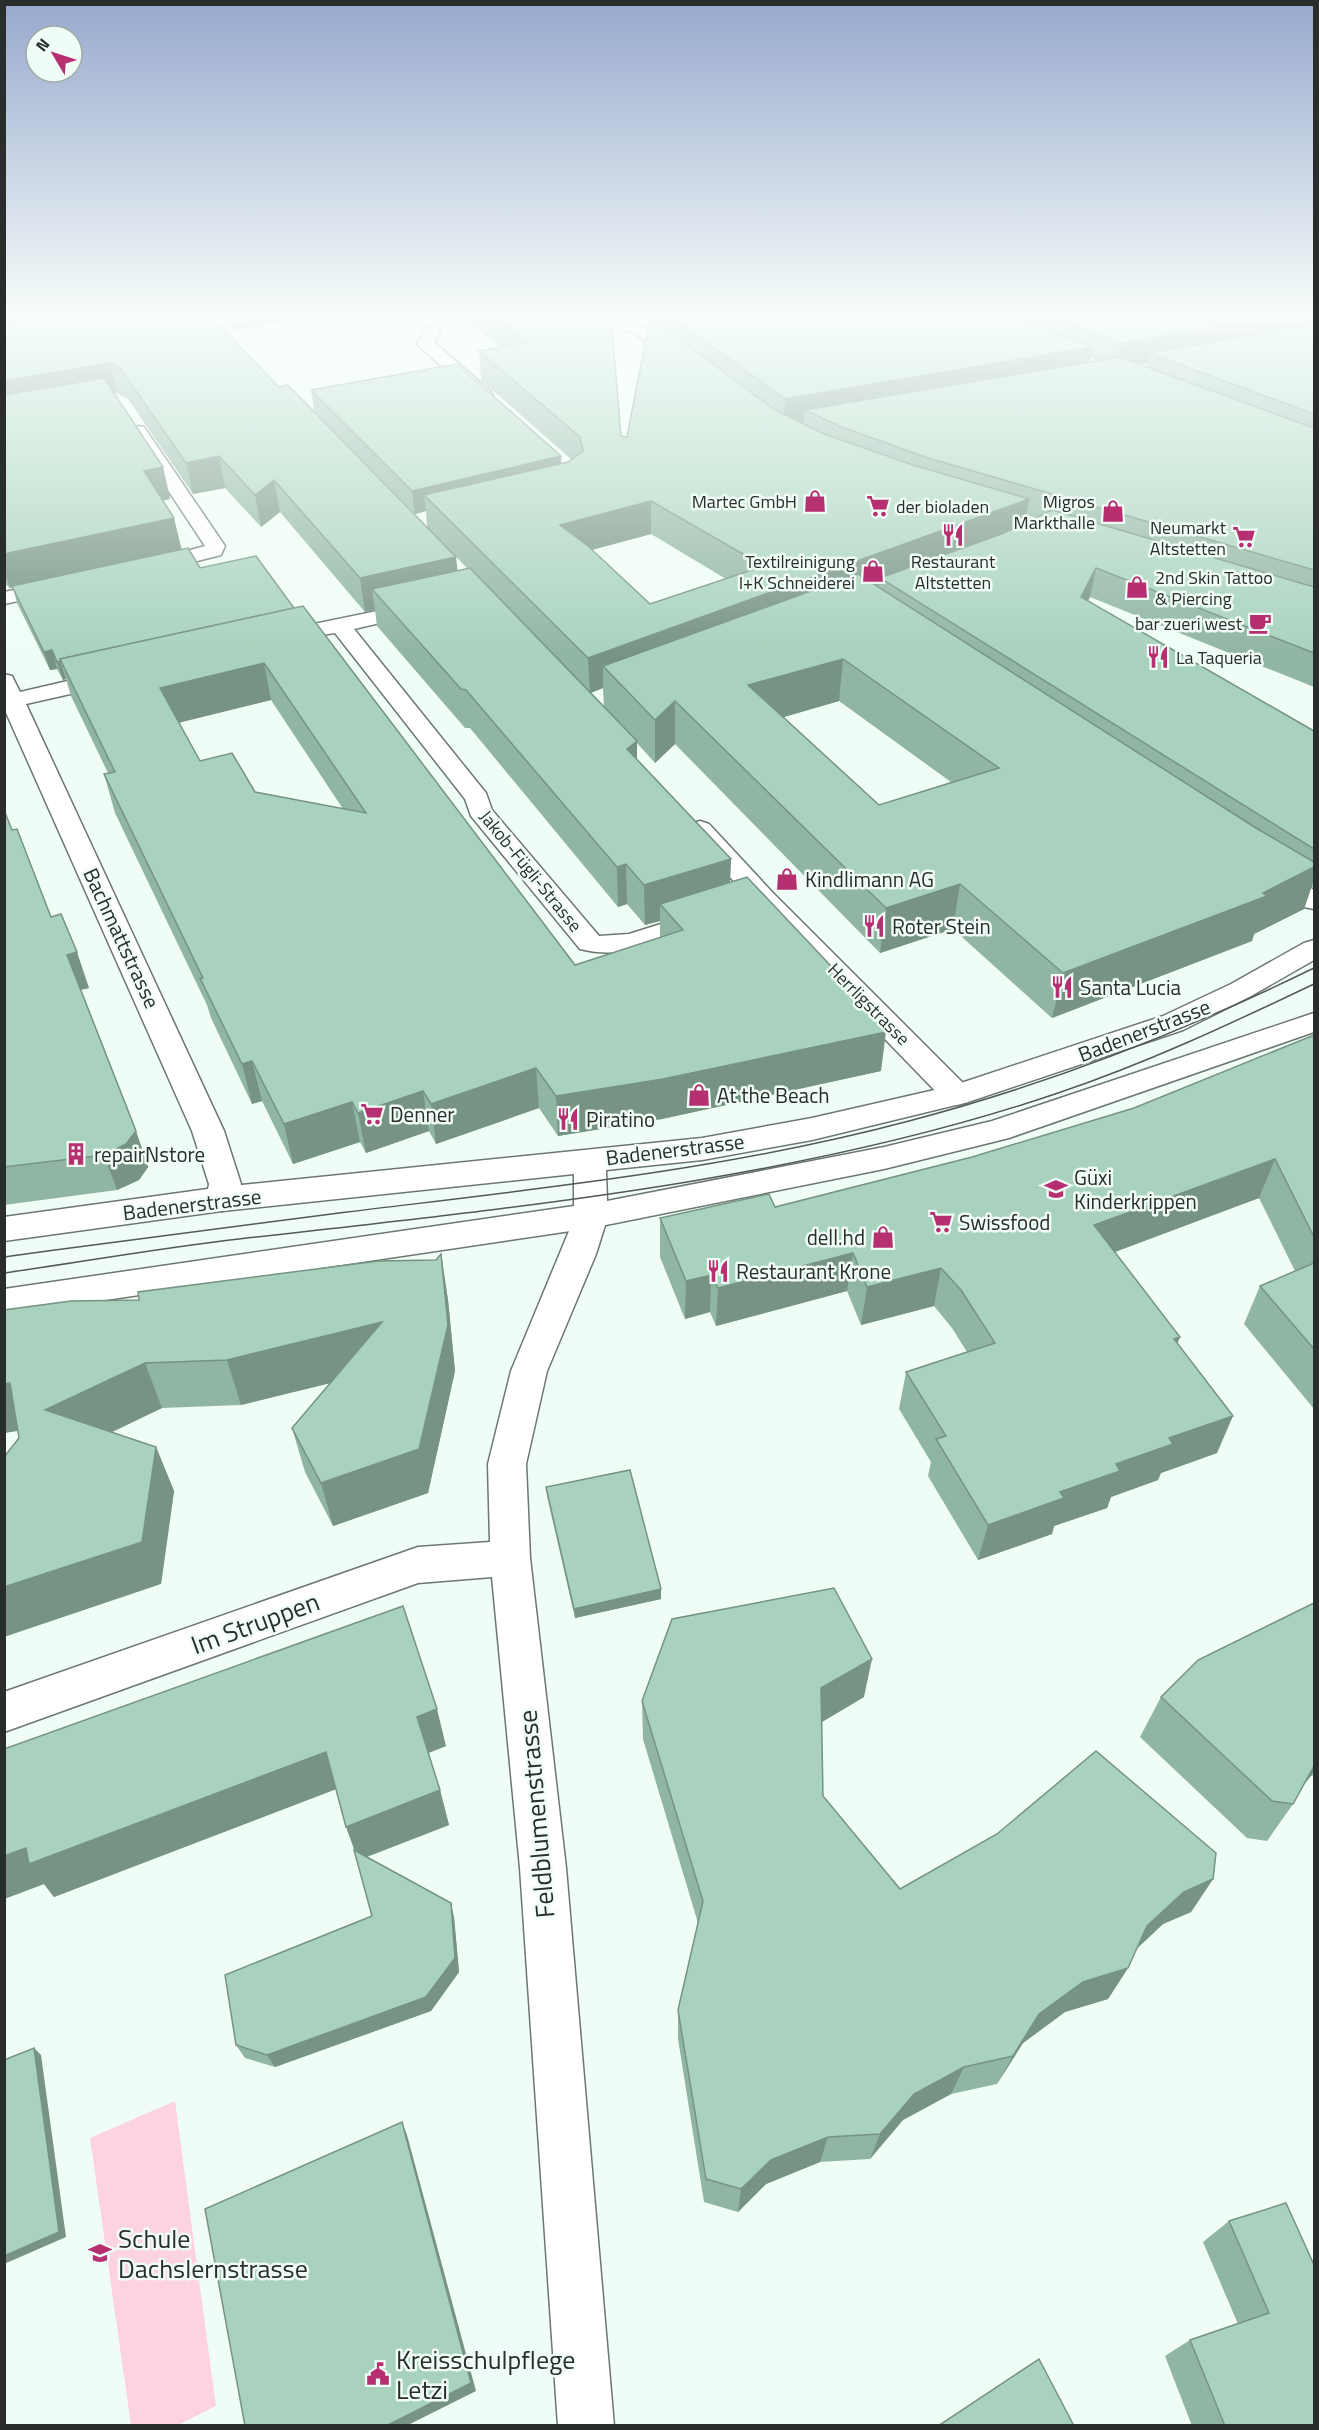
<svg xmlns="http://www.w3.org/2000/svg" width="1319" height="2430" font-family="'Titillium Web',sans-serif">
<rect width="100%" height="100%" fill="#f0fdf6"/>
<path fill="#fdd3e1" d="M 175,2101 L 216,2406 L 178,2425 L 131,2425 L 90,2138 Z"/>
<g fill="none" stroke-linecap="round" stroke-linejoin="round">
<g stroke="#6d7772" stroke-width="3">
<g id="street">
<path d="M 433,326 L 441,331 L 434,342 L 490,391 L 493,395 L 490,399 L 478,399 L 419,346 L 417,343 L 427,328 Z"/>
<path d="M 138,426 L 144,427 L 225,546 L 221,555 L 150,573 L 143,571 L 140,567 L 143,563 L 205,546 L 129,431 Z"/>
<path d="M 59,581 L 66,583 L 69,587 L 66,591 L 4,604 L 4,592 Z"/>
<path d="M 421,602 L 428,604 L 432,608 L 428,612 L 354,629 L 486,793 L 492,810 L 599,936 L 629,934 L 702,911 L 712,913 L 716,919 L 712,925 C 669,940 626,961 580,949 L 471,816 L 465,799 L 335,633 L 322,635 L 314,634 L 311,629 L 314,624 Z"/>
<path d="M 111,671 L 119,673 L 122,678 L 119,683 L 26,704 L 224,1131 L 241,1184 L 234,1207 L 222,1211 L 210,1207 L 206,1199 L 209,1184 L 192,1131 L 4,708 L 4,674 L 12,676 L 20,692 Z"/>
<path d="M 700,821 L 709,824 L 773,893 L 968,1088 L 972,1095 L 968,1102 L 957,1105 L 946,1102 L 755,905 L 687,829 L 691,824 Z"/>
<path d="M 1270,867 L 1279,869 L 1314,890 L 1314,909 L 1304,907 L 1261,881 L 1257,875 L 1261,869 Z"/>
<path d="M 591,1204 L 603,1207 L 608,1216 L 596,1254 L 547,1371 L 526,1464 L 530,1558 L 566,1868 L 614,2426 L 558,2426 L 520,1868 L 492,1577 L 418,1583 L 4,1732 L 4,1692 L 418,1547 L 490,1542 L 488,1464 L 511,1371 L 579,1207 Z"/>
</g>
</g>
<g stroke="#6d7772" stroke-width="3">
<g id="secondary">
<path d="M 596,316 C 627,315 673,336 691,361 L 683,366 L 677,364 L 636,334 Z"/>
<path d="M 1314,940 L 1314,960 L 1251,996 L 1183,1030 L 968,1102 L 812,1140 L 702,1160 L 606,1170 L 607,1201 L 884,1147 L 992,1121 L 1314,1013 L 1314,1032 L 1009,1138 L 884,1169 L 591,1228 L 4,1315 L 4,1289 L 574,1206 L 574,1174 L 222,1211 L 4,1241 L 4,1217 L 222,1187 L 702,1138 L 812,1118 L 952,1086 L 1163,1016 L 1231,984 L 1304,943 Z"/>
</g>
</g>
<use href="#street" fill="#fff" fill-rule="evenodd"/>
<use href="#secondary" fill="#fff" fill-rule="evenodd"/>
<g stroke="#535956" stroke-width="1.5">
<path d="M 4,1257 C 118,1241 232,1226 347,1212 C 536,1189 725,1170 909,1121 C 1050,1084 1183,1032 1314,968"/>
<path d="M 4,1273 C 82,1262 160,1248 239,1239 C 509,1208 800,1181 1058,1093 C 1147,1063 1230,1024 1314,984"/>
</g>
</g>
<g fill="#90b5a3" fill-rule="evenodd">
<path d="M 4,316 L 211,317 L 458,571 L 468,569 L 427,527 L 426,511 L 415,514 L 314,411 L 311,390 L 561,464 L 568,462 L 572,460 L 481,380 L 479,351 L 500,347 L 461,316 L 611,316 L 621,436 L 627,437 L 653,320 L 653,316 L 1314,316 L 1314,687 L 1090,597 L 1088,601 L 1314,731 L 1314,888 L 1312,886 L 1304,909 L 1254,934 L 1252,941 L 1052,1018 L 953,929 L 880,953 L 675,744 L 655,763 L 637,743 L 637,759 L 731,859 L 730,882 L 881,1071 L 662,1119 L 558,1136 L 539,1108 L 436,1144 L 429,1131 L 366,1153 L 360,1142 L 293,1164 L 262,1101 L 252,1104 L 211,1018 L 207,1005 L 115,813 L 104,774 L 108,773 L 71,696 L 66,679 L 63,680 L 57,669 L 50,670 L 17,603 L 13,588 L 10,588 L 4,583 ZM 1090,358 L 1098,361 L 1089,362 ZM 1147,363 L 1146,367 L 1138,364 ZM 114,393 L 117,393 L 128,399 L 193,494 L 225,488 L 261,527 L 280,512 L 365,612 L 375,610 L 377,626 L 465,728 L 470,728 L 618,907 L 627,904 L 645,925 L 660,921 L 660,938 L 575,965 L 294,608 L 200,568 L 182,550 L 163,500 L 170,499 L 163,467 ZM 1026,515 L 1036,518 L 1024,524 ZM 651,534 L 726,579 L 650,604 L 592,550 ZM 603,688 L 604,707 L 591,693 ZM 271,700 L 343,809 L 255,792 L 200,761 L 179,722 ZM 839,701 L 951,782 L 879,805 L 783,717 Z"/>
<path d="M 220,316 L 314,316 L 234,330 Z"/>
<path d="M 4,810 L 12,830 L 51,917 L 89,988 L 81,990 L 136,1131 L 148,1167 L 139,1180 L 117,1190 L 4,1205 Z"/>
<path d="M 1314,1035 L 1314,1409 L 1244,1324 L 1260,1286 L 1295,1271 L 1259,1198 L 1114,1252 L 1177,1344 L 1217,1453 L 1161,1473 L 1158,1480 L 1111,1497 L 1107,1508 L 1054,1526 L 1052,1534 L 978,1560 L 928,1476 L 931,1462 L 899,1409 L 906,1372 L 967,1352 L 952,1328 L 934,1306 L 861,1325 L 847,1291 L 716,1326 L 710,1312 L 685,1319 L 660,1257 L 660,1218 L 775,1207 L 972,1157 L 1134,1108 Z"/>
<path d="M 441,1254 L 448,1300 L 455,1371 L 428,1493 L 333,1526 L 305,1472 L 292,1428 L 330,1383 L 241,1405 L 162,1408 L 112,1432 L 156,1447 L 174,1491 L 161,1584 L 19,1438 L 18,1431 L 4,1433 L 139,1300 L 436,1260 Z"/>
<path d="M 546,1487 L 661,1589 L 661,1599 L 575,1618 L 547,1496 Z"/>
<path d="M 1314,1603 L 1314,1775 L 1311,1776 L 1305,1783 L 1293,1804 L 1267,1841 L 1247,1838 L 1140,1737 L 1161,1697 Z"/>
<path d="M 864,1697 L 822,1722 L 823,1796 L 900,1889 L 1213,1879 L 1191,1912 L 1163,1924 L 1137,1948 L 1128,1968 L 1108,1999 L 1065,2012 L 1023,2043 L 997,2084 L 951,2094 L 903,2120 L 870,2159 L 820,2162 L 766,2184 L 738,2212 L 704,2202 L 678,2039 L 678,2010 L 698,1923 L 643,1739 L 642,1701 Z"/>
<path d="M 446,1746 L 428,1753 L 440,1790 L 449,1825 L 367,1857 L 454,1917 L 459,1972 L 431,2011 L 275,2067 L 245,2058 L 236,2045 L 372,1916 L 355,1850 L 336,1789 L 54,1897 L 44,1884 L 4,1899 L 4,1749 Z"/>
<path d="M 1229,2221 L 1314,2265 L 1314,2426 L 1192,2426 L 1165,2356 L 1190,2340 L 1238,2324 L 1203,2242 Z"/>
</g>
<g fill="#769384">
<path d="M 4,316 L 128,316 L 4,339 Z"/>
<path d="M 232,316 L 314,316 L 234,330 Z"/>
<path d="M 1285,316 L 1314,316 L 1314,334 L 1149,353 L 1147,363 L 1116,368 L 1121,343 Z"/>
<path d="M 1092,347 L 1088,372 L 805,410 L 804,421 L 783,425 L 785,399 Z"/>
<path d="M 110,363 L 117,393 L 4,413 L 4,381 Z"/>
<path d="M 219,456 L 225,488 L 193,494 L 186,463 Z"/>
<path d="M 561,456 L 562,478 L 424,495 L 426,511 L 415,514 L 412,491 Z"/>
<path d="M 163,467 L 170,499 L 151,503 L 144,471 Z"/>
<path d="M 274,480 L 280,512 L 261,527 L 255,495 Z"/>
<path d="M 1029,499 L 1023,531 L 880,578 L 879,585 L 619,682 L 603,666 L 603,688 L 590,693 L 588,658 Z"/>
<path d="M 651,501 L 651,534 L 561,558 L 560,525 Z"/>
<path d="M 174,518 L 182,551 L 10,588 L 4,570 L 4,554 Z"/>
<path d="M 456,557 L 460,591 L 372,589 L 375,610 L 365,612 L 360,578 Z"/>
<path d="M 1096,568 L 1090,597 L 1075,626 L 1081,597 Z"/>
<path d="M 52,650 L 57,669 L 50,670 L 44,652 Z"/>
<path d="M 843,659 L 839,701 L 747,728 L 748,685 Z"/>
<path d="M 60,661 L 66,679 L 63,680 L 57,662 Z"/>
<path d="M 264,663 L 271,700 L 170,725 L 160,688 Z"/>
<path d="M 675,701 L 675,744 L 655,763 L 655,720 Z"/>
<path d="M 637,741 L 637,779 L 627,749 Z"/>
<path d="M 731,859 L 729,899 L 660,904 L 660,921 L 645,925 L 644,885 Z"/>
<path d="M 626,864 L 627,904 L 618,907 L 617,867 Z"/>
<path d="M 1314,867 L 1314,879 L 1304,909 L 1254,934 L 1252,941 L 1052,1018 L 1063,973 L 1263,893 Z"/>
<path d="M 960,884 L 953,929 L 880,953 L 886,908 Z"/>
<path d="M 77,952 L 89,988 L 79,990 L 67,955 Z"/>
<path d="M 886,1032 L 881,1071 L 662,1119 L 558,1136 L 556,1096 Z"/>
<path d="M 252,1061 L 262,1101 L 252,1104 L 242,1064 Z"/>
<path d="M 536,1068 L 539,1108 L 436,1144 L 431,1104 Z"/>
<path d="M 423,1091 L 429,1131 L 366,1153 L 358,1113 Z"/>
<path d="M 352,1102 L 360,1142 L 293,1164 L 284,1124 Z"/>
<path d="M 136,1131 L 148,1167 L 139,1180 L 117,1190 L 104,1155 Z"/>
<path d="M 1275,1159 L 1259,1198 L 1083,1264 L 1094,1225 Z"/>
<path d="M 853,1253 L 847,1291 L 716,1326 L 718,1288 Z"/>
<path d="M 441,1254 L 448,1300 L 455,1371 L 428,1493 L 333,1526 L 321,1483 Z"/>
<path d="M 941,1268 L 934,1306 L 861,1325 L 867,1287 Z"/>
<path d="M 711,1275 L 710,1312 L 685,1319 L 686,1281 Z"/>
<path d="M 382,1322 L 392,1368 L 241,1405 L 227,1360 Z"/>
<path d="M 1180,1337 L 1165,1374 L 1174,1339 Z"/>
<path d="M 145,1363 L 162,1408 L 66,1454 L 45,1410 Z"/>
<path d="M 10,1383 L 32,1428 L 4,1433 L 4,1384 Z"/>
<path d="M 1233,1416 L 1217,1453 L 1161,1473 L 1158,1480 L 1111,1497 L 1107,1508 L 1054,1526 L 1052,1534 L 978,1560 L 988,1525 L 1060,1492 L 1116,1464 L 1169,1438 Z"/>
<path d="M 156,1447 L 174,1491 L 161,1584 L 4,1637 L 4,1587 Z"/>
<path d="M 661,1589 L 661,1599 L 575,1618 L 574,1609 Z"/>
<path d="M 872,1659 L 864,1697 L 815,1726 L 821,1688 Z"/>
<path d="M 437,1709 L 446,1746 L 426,1754 L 417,1717 Z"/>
<path d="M 326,1752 L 339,1788 L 54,1897 L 44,1884 L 4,1899 L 4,1856 L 26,1848 Z"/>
<path d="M 1314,1766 L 1314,1770 L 1311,1776 L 1286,1805 Z"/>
<path d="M 440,1790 L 449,1825 L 358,1860 L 346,1827 Z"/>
<path d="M 1213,1879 L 1191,1912 L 1163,1924 L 1127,1958 L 1147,1926 L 1184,1892 Z"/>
<path d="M 451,1903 L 454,1917 L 459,1972 L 431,2011 L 275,2067 L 267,2055 Z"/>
<path d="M 1128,1968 L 1108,1999 L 1065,2012 L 1023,2043 L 997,2084 L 1013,2056 L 1039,2014 L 1083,1982 Z"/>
<path d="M 34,2048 L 41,2055 L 66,2237 L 4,2264 L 4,2256 Z"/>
<path d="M 964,2067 L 951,2094 L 903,2120 L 870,2159 L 880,2134 L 914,2094 Z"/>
<path d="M 402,2122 L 407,2135 L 476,2391 L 406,2426 L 386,2426 Z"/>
<path d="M 828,2137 L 820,2162 L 766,2184 L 738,2212 L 741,2189 L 771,2160 Z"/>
</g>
<g fill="#a8d2bd" stroke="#769384" stroke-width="1.5" fill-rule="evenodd">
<path d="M 43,316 L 210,316 L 279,387 L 288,385 L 456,557 L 360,578 L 274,480 L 255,495 L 219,456 L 186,463 L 121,369 L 110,363 L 4,381 L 4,323 Z"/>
<path d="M 495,316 L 611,316 L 621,436 L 627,437 L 650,318 L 775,410 L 824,434 L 913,465 L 1029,499 L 588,658 L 424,495 L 568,462 L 583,451 L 580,437 L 479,351 L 528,342 ZM 651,501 L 764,566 L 650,604 L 588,546 L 560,525 Z"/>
<path d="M 670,316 L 1008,316 L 1092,347 L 785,399 Z"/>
<path d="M 1048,316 L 1285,316 L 1121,343 Z"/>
<path d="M 1314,325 L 1314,414 L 1149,353 Z"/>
<path d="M 1119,357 L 1314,428 L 1314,570 L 928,458 L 839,426 L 805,410 Z"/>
<path d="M 457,364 L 561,456 L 412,491 L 311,390 Z"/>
<path d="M 104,378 L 163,467 L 144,471 L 174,518 L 4,554 L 4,395 Z"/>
<path d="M 1052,510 L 1314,587 L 1314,653 L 1096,568 L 1081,597 L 1314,731 L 1314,849 L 880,578 L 1004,533 Z"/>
<path d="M 188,548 L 200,568 L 256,556 L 294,608 L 60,659 L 61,661 L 57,662 L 52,650 L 44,652 L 12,586 Z"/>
<path d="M 470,568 L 637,741 L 627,749 L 731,859 L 644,885 L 626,864 L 617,867 L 466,690 L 461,689 L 372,589 Z"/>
<path d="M 858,574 L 1256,828 L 1314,862 L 1314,867 L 1263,893 L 1267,896 L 1063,973 L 960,884 L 886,908 L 675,701 L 655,720 L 603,666 ZM 843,659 L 999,768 L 879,805 L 748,685 Z"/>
<path d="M 303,606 L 575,965 L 683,930 L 660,904 L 747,877 L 862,999 L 886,1032 L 663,1079 L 556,1096 L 536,1068 L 431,1104 L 423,1091 L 358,1113 L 352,1102 L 284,1124 L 252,1061 L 242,1064 L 200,978 L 203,978 L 104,774 L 115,772 L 60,659 ZM 264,663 L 366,813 L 255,792 L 232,753 L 200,761 L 160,688 Z"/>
<path d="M 4,810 L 12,830 L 17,829 L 51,917 L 61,914 L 77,952 L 67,955 L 136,1131 L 126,1144 L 104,1155 L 4,1167 Z"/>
<path d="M 1314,1035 L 1314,1237 L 1275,1159 L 1094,1225 L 1180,1337 L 1174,1339 L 1233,1416 L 1169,1438 L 1173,1444 L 1116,1464 L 1120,1471 L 1060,1492 L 1064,1498 L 988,1525 L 936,1439 L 946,1436 L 906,1372 L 995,1343 L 961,1290 L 941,1268 L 867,1287 L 853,1253 L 718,1288 L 711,1275 L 686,1281 L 660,1218 L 769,1194 L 775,1207 L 972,1157 L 1134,1108 Z"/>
<path d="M 441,1254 L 448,1325 L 419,1449 L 321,1483 L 292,1428 L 382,1322 L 227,1360 L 145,1363 L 45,1410 L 156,1447 L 142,1542 L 4,1587 L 4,1457 L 19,1438 L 10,1383 L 4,1384 L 4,1310 L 71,1301 L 139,1300 L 138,1292 L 378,1261 L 436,1260 Z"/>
<path d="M 1314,1263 L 1314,1349 L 1260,1286 Z"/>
<path d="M 630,1470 L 661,1589 L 574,1609 L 546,1487 Z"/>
<path d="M 834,1588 L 872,1659 L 821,1688 L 823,1796 L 900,1889 L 997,1834 L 1096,1751 L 1216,1853 L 1213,1879 L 1184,1892 L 1147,1926 L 1128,1968 L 1083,1982 L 1039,2014 L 1013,2056 L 964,2067 L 914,2094 L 880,2134 L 828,2137 L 771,2160 L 741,2189 L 706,2179 L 678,2010 L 703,1901 L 642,1701 L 672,1619 Z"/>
<path d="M 1314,1603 L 1314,1766 L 1293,1804 L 1272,1801 L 1161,1697 L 1198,1660 Z"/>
<path d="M 403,1606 L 437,1709 L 417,1717 L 440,1790 L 346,1827 L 326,1752 L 29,1864 L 26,1848 L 4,1856 L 4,1749 Z"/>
<path d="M 354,1850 L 451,1903 L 455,1958 L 426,1997 L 267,2055 L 236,2045 L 225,1975 L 372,1916 Z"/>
<path d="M 34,2048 L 59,2232 L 4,2256 L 4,2060 Z"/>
<path d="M 402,2122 L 471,2383 L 386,2426 L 245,2426 L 205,2209 Z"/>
<path d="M 1286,2203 L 1314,2265 L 1314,2426 L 1225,2426 L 1190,2340 L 1269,2313 L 1229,2221 Z"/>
<path d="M 1039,2359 L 1074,2426 L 938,2426 Z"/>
</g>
<linearGradient id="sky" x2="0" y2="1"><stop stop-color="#97a8cd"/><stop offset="0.48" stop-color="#f8fefb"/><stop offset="1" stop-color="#f8fefb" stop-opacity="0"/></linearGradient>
<rect width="1319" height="656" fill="url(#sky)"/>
<defs>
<g id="shop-bare" transform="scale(1.8)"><path d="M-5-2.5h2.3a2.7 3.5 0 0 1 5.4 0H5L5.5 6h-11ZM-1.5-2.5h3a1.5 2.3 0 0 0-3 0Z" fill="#b62f71" stroke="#f0fdf6" stroke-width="2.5" paint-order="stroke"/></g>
<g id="supermarket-bare" transform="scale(1.8)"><path d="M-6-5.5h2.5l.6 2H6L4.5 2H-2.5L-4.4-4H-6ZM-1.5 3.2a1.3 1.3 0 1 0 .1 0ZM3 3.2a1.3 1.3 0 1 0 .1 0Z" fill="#b62f71" stroke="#f0fdf6" stroke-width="2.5" paint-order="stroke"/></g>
<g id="restaurant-bare" transform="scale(1.8)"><path d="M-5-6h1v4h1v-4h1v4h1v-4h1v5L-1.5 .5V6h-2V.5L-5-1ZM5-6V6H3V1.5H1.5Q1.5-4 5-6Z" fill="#b62f71" stroke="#f0fdf6" stroke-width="2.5" paint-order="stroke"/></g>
<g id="cafe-bare" transform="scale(1.8)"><path d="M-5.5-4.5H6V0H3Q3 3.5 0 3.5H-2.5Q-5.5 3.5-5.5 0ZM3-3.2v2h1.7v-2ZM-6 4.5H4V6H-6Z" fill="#b62f71" stroke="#f0fdf6" stroke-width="2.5" paint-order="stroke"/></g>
<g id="building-bare" transform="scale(1.8)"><path d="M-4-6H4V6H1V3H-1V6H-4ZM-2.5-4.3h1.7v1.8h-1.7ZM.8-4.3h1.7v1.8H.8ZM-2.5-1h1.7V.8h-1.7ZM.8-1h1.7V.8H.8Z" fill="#b62f71" stroke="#f0fdf6" stroke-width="2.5" paint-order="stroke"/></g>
<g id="school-bare" transform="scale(1.8)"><path d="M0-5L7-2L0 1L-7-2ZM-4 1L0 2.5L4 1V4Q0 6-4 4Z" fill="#b62f71" stroke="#f0fdf6" stroke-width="2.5" paint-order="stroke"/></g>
<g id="civic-bare" transform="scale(1.8)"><path d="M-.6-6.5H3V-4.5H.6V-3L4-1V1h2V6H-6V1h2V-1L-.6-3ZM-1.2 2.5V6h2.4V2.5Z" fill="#b62f71" stroke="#f0fdf6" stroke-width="2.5" paint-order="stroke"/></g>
</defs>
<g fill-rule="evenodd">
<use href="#shop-bare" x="815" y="501"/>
<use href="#supermarket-bare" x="878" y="506"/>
<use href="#shop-bare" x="1113" y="511"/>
<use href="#restaurant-bare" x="953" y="535"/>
<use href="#supermarket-bare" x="1244" y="537"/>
<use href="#shop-bare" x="873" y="571"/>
<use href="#shop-bare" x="1137" y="587"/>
<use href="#cafe-bare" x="1260" y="623"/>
<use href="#restaurant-bare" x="1158" y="657"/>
<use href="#shop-bare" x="787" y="879"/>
<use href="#restaurant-bare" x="874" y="926"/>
<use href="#restaurant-bare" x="1062" y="987"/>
<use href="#shop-bare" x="699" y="1095"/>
<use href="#supermarket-bare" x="372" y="1114"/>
<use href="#restaurant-bare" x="568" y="1119"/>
<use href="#building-bare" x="76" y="1154"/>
<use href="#school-bare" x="1056" y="1189"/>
<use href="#supermarket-bare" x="941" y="1222"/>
<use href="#shop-bare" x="883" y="1237"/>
<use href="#restaurant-bare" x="718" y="1271"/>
<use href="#school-bare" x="100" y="2253"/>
<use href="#civic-bare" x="378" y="2374"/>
</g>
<g text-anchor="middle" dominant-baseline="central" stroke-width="5" stroke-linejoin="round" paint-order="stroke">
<g font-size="18" fill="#292d2b" stroke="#f0fdf6" text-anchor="end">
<text x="797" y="501">Martec GmbH</text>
<text x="1095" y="501">Migros<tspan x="1095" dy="21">Markthalle</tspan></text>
<text x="896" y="506" text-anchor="start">der bioladen</text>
<text x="1226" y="527">Neumarkt<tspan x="1226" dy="21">Altstetten</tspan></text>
<text x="855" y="561">Textilreinigung<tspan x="855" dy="21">I+K Schneiderei</tspan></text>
<text x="953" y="561" text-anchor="middle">Restaurant<tspan x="953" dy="21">Altstetten</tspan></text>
<text x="1155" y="577" text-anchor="start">2nd Skin Tattoo<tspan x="1155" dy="21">&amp; Piercing</tspan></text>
<text x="1242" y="623">bar zueri west</text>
<text x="1176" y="657" text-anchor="start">La Taqueria</text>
</g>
<g font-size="18" fill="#292d2b" stroke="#f0fdf6">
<text transform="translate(531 871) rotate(51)">Jakob-Fügli-Strasse</text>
<text transform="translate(869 1004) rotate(45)">Herrligstrasse</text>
</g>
<g font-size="21" fill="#292d2b" stroke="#f0fdf6" text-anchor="start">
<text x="805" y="879">Kindlimann AG</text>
<text x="892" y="926">Roter Stein</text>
<text x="1080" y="987">Santa Lucia</text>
<text x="717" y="1095">At the Beach</text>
<text x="390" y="1114">Denner</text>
<text x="586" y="1119">Piratino</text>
<text x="94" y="1154">repairNstore</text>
<text x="1074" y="1177">Güxi<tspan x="1074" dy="24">Kinderkrippen</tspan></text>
<text x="959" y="1222">Swissfood</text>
<text x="865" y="1237" text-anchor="end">dell.hd</text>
<text x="736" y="1271">Restaurant Krone</text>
</g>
<g font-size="21" fill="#292d2b" stroke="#f0fdf6">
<text transform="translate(122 938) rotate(65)">Bachmattstrasse</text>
<text transform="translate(1144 1030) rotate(-21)">Badenerstrasse</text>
<text transform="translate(675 1149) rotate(-7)">Badenerstrasse</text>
<text transform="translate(192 1204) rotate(-7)">Badenerstrasse</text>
</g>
<g font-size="26" fill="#292d2b" stroke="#f0fdf6">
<text transform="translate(255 1623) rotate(-20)">Im Struppen</text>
<text transform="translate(536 1814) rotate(-95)">Feldblumenstrasse</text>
</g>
<g font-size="26" fill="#292d2b" stroke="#f0fdf6" text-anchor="start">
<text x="118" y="2238">Schule<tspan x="118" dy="30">Dachslernstrasse</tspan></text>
<text x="396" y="2359">Kreisschulpflege<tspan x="396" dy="30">Letzi</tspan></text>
</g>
</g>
<rect width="1319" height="2430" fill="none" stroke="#292d2b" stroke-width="12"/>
<g transform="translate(54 54) rotate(309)"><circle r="28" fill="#f0fdf6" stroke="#a0aaa5" stroke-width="1.5"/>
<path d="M0-4.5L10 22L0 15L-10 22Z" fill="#b62f71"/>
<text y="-9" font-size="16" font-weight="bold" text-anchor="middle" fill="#292d2b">N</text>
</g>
</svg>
